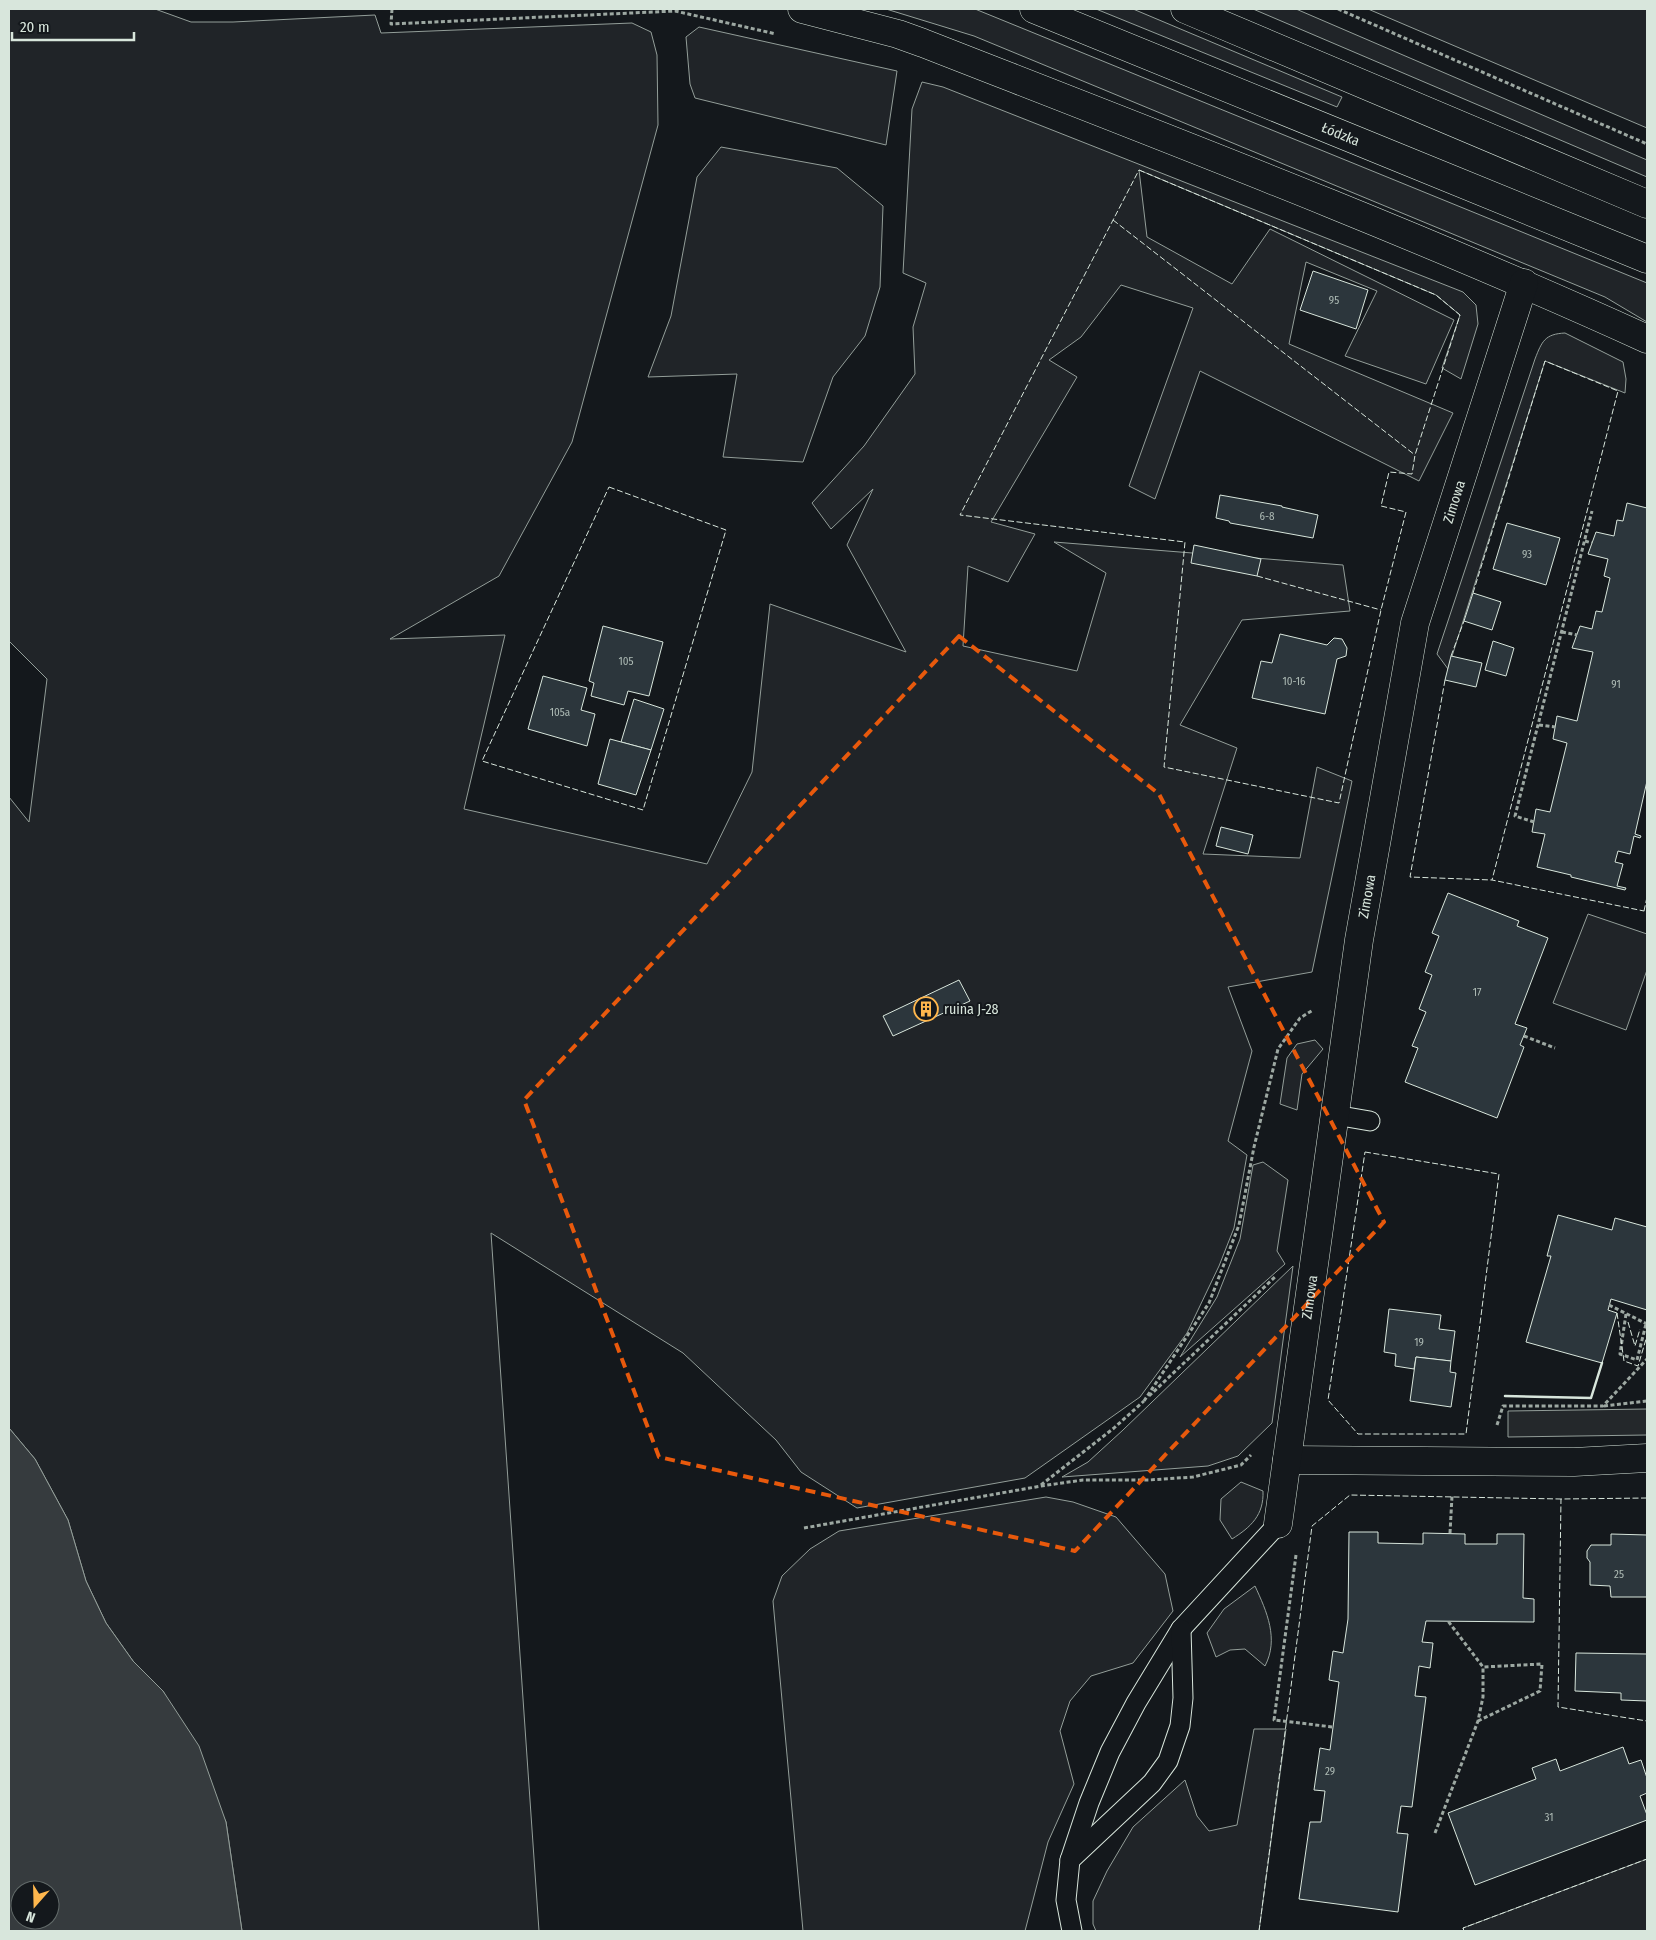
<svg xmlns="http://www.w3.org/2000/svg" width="1656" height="1940" font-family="'Fira Sans Condensed',sans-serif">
<rect width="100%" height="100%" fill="#14181c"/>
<g fill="#202428" stroke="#939e99">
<path d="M 9,9 L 155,9 L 191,22 L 233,22 L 375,15 L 381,33 L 632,23 L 651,32 L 657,55 L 658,125 L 572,442 L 499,576 L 390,639 L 505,635 L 464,809 L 707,864 L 752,772 L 770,604 L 906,652 L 847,545 L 873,489 L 831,529 L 812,503 L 864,446 L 915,374 L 913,327 L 926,283 L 903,273 L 912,109 L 922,82 L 943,87 L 1463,292 L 1476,305 L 1478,324 L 1461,379 L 1442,368 L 1460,315 L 1436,295 L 1139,170 L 1147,237 L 1232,284 L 1270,229 L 1454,320 L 1426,384 L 1345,356 L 1377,291 L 1306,262 L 1289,344 L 1453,413 L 1419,481 L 1200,371 L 1155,499 L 1129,486 L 1193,308 L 1121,285 L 1081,337 L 1049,360 L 1077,377 L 991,522 L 1035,534 L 1008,582 L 968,566 L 963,646 L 1077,671 L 1106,573 L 1054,542 L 1343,565 L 1350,611 L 1242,620 L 1180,725 L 1237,748 L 1203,854 L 1300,858 L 1317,767 L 1352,781 L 1312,972 L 1228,987 L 1252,1051 L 1228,1141 L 1247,1155 L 1234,1228 L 1219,1266 L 1187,1333 L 1140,1397 L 1025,1478 L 857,1508 L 801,1472 L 776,1440 L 683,1353 L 491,1233 L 539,1931 L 242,1931 L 226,1822 L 163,1691 L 133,1661 L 106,1623 L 86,1581 L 68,1520 L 35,1459 L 9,1428 L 9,797 L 29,822 L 47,679 L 9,641 Z"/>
<path d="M 886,9 L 975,9 L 1647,283 L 1647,322 L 1605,297 L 974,36 Z"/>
<path d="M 1096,9 L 1133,9 L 1342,97 L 1337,107 Z"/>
<path d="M 1253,9 L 1296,9 L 1647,160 L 1647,177 Z"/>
<path d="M 1368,9 L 1647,9 L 1647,128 Z"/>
<path d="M 699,27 L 897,71 L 886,145 L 695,98 L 690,84 L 686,37 Z"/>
<path d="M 721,147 L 837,168 L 883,206 L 880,287 L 865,336 L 833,377 L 803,462 L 723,457 L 737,374 L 648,377 L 671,316 L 697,177 Z"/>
<path d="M 1565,333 L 1623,362 L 1626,379 L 1625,393 L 1545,361 L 1448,669 L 1437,654 L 1535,359 C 1542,341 1545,334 1565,333 Z"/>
<path d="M 1588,914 L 1647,934 L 1647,970 L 1626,1030 L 1553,1003 Z"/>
<path d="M 1315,1040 L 1323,1049 L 1302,1074 L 1297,1110 L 1280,1104 L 1287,1058 L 1297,1044 Z"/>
<path d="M 1263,1162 L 1288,1180 L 1277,1251 L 1285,1264 L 1180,1357 L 1217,1297 L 1240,1239 L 1253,1165 Z"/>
<path d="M 1293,1266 L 1272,1423 L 1238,1456 L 1208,1466 L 1062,1477 L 1088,1462 L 1123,1430 Z"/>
<path d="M 1241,1482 L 1263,1491 C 1264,1515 1251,1527 1232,1539 L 1220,1520 L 1221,1499 Z"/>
<path d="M 1046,1497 L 1073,1502 L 1116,1517 L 1165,1574 L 1173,1611 L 1133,1663 L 1091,1676 L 1070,1701 L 1060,1731 L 1074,1784 L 1048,1842 L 1025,1931 L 803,1931 L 773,1601 L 782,1576 L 810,1549 L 839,1531 Z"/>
<path d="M 1255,1586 C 1267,1612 1279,1639 1265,1666 L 1245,1649 L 1230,1650 L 1216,1657 L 1207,1633 L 1224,1609 Z"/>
<path d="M 1254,1729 L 1286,1729 L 1259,1931 L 1096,1931 L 1093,1924 L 1093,1901 L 1107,1871 L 1133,1827 L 1185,1780 L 1197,1816 L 1209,1831 L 1237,1825 Z"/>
<path d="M 1647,1859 L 1647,1931 L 1464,1931 L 1463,1928 Z"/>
</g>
<path fill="#24282b" stroke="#939e99" d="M 1647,1409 L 1647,1435 L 1508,1437 L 1508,1411 Z"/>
<path fill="#363b3e" stroke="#939e99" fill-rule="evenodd" d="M 9,1428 L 35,1459 L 68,1520 L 86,1581 L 106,1623 L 133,1661 L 163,1691 L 199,1746 L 226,1822 L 242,1931 L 9,1931 ZM 20,1890 L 50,1890 L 50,1920 L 20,1920 Z"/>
<g fill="#2c363c" stroke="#d8e6dc">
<path d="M 1313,271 L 1368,290 L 1356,329 L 1300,310 Z"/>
<path d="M 1220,495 L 1282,506 L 1282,507 L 1318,515 L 1313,538 L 1230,523 L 1229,521 L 1216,518 Z"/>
<path d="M 1627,503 L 1647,508 L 1647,781 L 1635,834 L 1641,836 L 1640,838 L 1634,836 L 1630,854 L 1618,851 L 1615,862 L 1623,864 L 1617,886 L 1626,888 L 1625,890 L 1571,877 L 1571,875 L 1537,867 L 1545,834 L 1532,832 L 1536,809 L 1550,812 L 1567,743 L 1553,739 L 1557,716 L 1577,721 L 1593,652 L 1572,648 L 1580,626 L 1592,629 L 1596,611 L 1602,612 L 1610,578 L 1604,576 L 1608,559 L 1588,554 L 1596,532 L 1614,536 L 1617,520 L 1623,521 Z"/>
<path d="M 1507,523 L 1560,538 L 1546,585 L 1493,569 Z"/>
<path d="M 1194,545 L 1261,559 L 1257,576 L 1191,563 Z"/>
<path d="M 1473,593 L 1501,602 L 1492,630 L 1464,621 Z"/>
<path d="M 603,626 L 663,642 L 649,696 L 628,691 L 624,705 L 591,696 L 594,683 L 589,681 Z"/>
<path d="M 1280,634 L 1327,645 L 1334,638 L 1342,639 L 1347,648 L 1346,656 L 1337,659 L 1325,714 L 1252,698 L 1261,661 L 1272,663 Z"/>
<path d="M 1493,641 L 1514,648 L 1506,676 L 1485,670 Z"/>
<path d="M 1451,656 L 1482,663 L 1476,687 L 1445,680 Z"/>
<path d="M 543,676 L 587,688 L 581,710 L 595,714 L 587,746 L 528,729 Z"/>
<path d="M 634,699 L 664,709 L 651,750 L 621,742 Z"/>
<path d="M 610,739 L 651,750 L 636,795 L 598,784 Z"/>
<path d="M 1221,827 L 1253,835 L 1248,854 L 1216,846 Z"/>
<path d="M 1448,893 L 1519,921 L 1517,926 L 1548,938 L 1515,1024 L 1527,1028 L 1520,1045 L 1524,1047 L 1497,1118 L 1405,1082 L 1418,1048 L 1412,1046 L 1426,1012 L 1419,1009 L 1432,975 L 1425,972 L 1439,936 L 1432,933 Z"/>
<path d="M 959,980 L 970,1001 L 893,1036 L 883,1016 Z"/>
<path d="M 1558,1215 L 1612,1230 L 1615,1218 L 1647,1227 L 1647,1310 L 1611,1299 L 1608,1310 L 1617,1313 L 1602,1363 L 1526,1342 L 1551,1256 L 1547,1256 Z"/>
<path d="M 1389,1309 L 1441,1315 L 1439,1329 L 1455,1331 L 1451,1361 L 1416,1357 L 1414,1369 L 1395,1366 L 1396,1354 L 1384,1352 Z"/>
<path d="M 1416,1357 L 1451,1361 L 1450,1372 L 1456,1373 L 1451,1407 L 1410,1401 Z"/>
<path d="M 1349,1532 L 1378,1532 L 1378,1543 L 1423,1544 L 1423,1533 L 1465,1534 L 1465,1544 L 1497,1544 L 1497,1534 L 1524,1534 L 1523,1598 L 1534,1599 L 1534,1622 L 1426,1621 L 1422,1642 L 1433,1643 L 1430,1668 L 1419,1666 L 1415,1696 L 1426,1697 L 1412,1807 L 1401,1806 L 1397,1833 L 1408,1834 L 1398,1912 L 1299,1899 L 1310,1822 L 1321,1822 L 1325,1791 L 1314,1790 L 1320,1748 L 1330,1750 L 1339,1682 L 1329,1680 L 1333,1651 L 1343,1653 L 1348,1619 Z"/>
<path d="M 1611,1534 L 1647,1535 L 1647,1597 L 1611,1597 L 1610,1586 L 1590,1585 L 1590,1562 L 1587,1558 L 1587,1551 L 1591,1545 L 1611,1545 Z"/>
<path d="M 1576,1653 L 1647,1654 L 1647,1701 L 1621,1700 L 1621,1693 L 1575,1691 Z"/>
<path d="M 1623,1747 L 1629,1764 L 1641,1760 L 1647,1778 L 1647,1793 L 1640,1796 L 1647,1815 L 1647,1820 L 1475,1885 L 1448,1813 L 1536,1779 L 1532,1768 L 1556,1759 L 1560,1771 Z"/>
</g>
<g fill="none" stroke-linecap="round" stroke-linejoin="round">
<g stroke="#d8e6dc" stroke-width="21">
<g id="lane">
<path d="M 1335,1115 L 1370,1121"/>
<path d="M 1070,1860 L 1089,1803 L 1110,1752 L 1136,1703 L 1181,1629 L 1278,1524"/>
<path d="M 1072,1931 L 1066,1900 L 1070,1860 L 1152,1783 L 1168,1761 L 1180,1726 L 1183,1698 L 1181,1629"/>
</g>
</g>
<g stroke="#d8e6dc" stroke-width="29">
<g id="street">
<path d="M 802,9 L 898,34 L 923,43 C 1166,138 1410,231 1647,339"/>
<path d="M 1287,1460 L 1574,1462 L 1647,1458"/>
<path id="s1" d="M 1278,1524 L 1359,940 L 1415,623 L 1524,283"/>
</g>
</g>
<g stroke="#d8e6dc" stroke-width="29">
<g id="secondary">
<path id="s2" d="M 1034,9 L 1647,259"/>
<path d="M 1185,9 L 1647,204"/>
</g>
</g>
<g stroke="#9da8a2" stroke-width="3" stroke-dasharray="4 2.5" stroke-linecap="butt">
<path d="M 392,9 L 391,24 L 675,11 L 776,34"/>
<path d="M 1338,9 L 1647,144"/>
<path d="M 1585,541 L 1592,543"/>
<path d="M 1562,632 L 1577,635"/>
<path d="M 1539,725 L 1555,727"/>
<path d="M 1534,822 L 1515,816 L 1592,511"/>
<path d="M 1524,1036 L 1555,1048"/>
<path d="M 1609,1305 L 1647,1324"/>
<path d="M 1626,1314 L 1620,1354 L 1637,1360 L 1646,1324"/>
<path d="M 1149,1396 L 1275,1277"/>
<path d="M 1144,1401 L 1209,1303 L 1239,1225 L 1254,1147 L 1278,1049 L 1300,1018 L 1313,1010"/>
<path d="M 1604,1406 L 1647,1401"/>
<path d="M 1497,1425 L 1503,1406 L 1603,1406 L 1647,1359"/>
<path d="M 1041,1485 L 1114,1428 L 1144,1401"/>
<path d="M 804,1528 L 1041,1486 L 1083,1480 L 1149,1480 L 1193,1477 L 1241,1465 L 1251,1455"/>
<path d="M 1450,1533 L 1452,1496"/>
<path d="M 1296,1555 L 1274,1720 L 1333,1727"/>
<path d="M 1478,1721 L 1540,1691 L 1542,1664 L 1483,1667"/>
<path d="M 1435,1833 L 1478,1721 L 1483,1697 L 1483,1667 L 1448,1621"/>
</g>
<use href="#lane" stroke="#14181c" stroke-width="19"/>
<use href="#street" stroke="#14181c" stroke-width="28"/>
<use href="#secondary" stroke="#14181c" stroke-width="28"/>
<g stroke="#d8e6dc" stroke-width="1" stroke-dasharray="6 2.5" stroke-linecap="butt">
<path d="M 1139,170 L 1436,295 L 1460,315 L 1415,455 L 1412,474 L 1389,472 L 1381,506 L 1406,512 L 1381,610 L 1339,803 L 1164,767 L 1185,542 L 960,515 Z"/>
<path d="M 1113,220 L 1415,455"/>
<path d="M 609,487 L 726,530 L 643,810 L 482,761 Z"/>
<path d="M 1257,576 L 1381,610"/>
<path d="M 1473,593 L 1545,361 L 1618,391 L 1492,880 L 1644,911"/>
<path d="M 1451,656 L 1464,621"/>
<path d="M 1445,680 L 1410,877 L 1492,880"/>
<path d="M 1647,897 L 1644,911 L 1647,912"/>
<path d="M 1365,1152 L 1499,1174 L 1466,1434 L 1358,1434 L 1328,1400 Z"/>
<path d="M 1617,1313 L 1624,1361 L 1638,1366 L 1647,1336"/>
<path d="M 1628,1322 L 1635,1346 L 1640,1329"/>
<path d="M 1647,1498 L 1561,1499 L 1558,1707 L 1647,1721"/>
<path d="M 1259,1931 L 1312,1526 L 1350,1495 L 1561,1499"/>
<path d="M 1464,1931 L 1463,1928 L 1647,1859"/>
</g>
<path stroke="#d8e6dc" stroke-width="2.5" d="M 1505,1396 L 1591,1398 L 1602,1363"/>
</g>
<path fill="none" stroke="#e8590c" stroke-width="4" stroke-dasharray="10 6" stroke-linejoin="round" d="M 959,636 L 1159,794 L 1384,1222 L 1075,1551 L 659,1457 L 524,1100 Z"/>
<defs>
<g id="building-ring" transform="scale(1.25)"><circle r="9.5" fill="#14181c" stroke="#ffb74d" stroke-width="1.5"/><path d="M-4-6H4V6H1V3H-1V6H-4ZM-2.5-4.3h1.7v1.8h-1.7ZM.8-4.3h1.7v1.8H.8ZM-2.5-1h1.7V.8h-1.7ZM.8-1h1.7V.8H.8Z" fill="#ffb74d"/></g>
</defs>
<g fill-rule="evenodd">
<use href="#building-ring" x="926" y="1009"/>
</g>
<g text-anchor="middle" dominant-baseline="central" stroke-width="4" stroke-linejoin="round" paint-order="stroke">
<g font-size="11" fill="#adbab4">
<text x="1334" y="300">95</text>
<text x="1267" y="516">6-8</text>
<text x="1527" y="554">93</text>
<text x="626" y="661">105</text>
<text x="1294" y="681">10-16</text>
<text x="1616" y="684">91</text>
<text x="560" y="712">105a</text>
<text x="1477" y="992">17</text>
<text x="1419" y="1342">19</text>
<text x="1619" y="1574">25</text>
<text x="1330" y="1771">29</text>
<text x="1549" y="1817">31</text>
</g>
<g font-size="14" fill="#d8e6dc" stroke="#14181c">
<text stroke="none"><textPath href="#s2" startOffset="331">Łódzka</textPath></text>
<text stroke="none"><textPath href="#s1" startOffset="1039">Zimowa</textPath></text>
<text stroke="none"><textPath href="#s1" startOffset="634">Zimowa</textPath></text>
<text stroke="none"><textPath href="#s1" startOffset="229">Zimowa</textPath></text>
</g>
<g font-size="14" fill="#d8e6dc" stroke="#14181c" text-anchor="start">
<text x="944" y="1009">ruina J-28</text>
</g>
</g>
<rect width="1656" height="1940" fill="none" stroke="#d8e6dc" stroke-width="20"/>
<g transform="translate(35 1905) rotate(200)"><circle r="24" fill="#14181c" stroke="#626a69"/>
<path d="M0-4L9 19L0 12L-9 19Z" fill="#ffb74d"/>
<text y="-8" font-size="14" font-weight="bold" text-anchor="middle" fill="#d8e6dc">N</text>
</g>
<path d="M12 32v8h122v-8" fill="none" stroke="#d8e6dc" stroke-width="2.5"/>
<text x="20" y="32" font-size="15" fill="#d8e6dc" stroke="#14181c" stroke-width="4" paint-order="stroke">20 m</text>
</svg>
